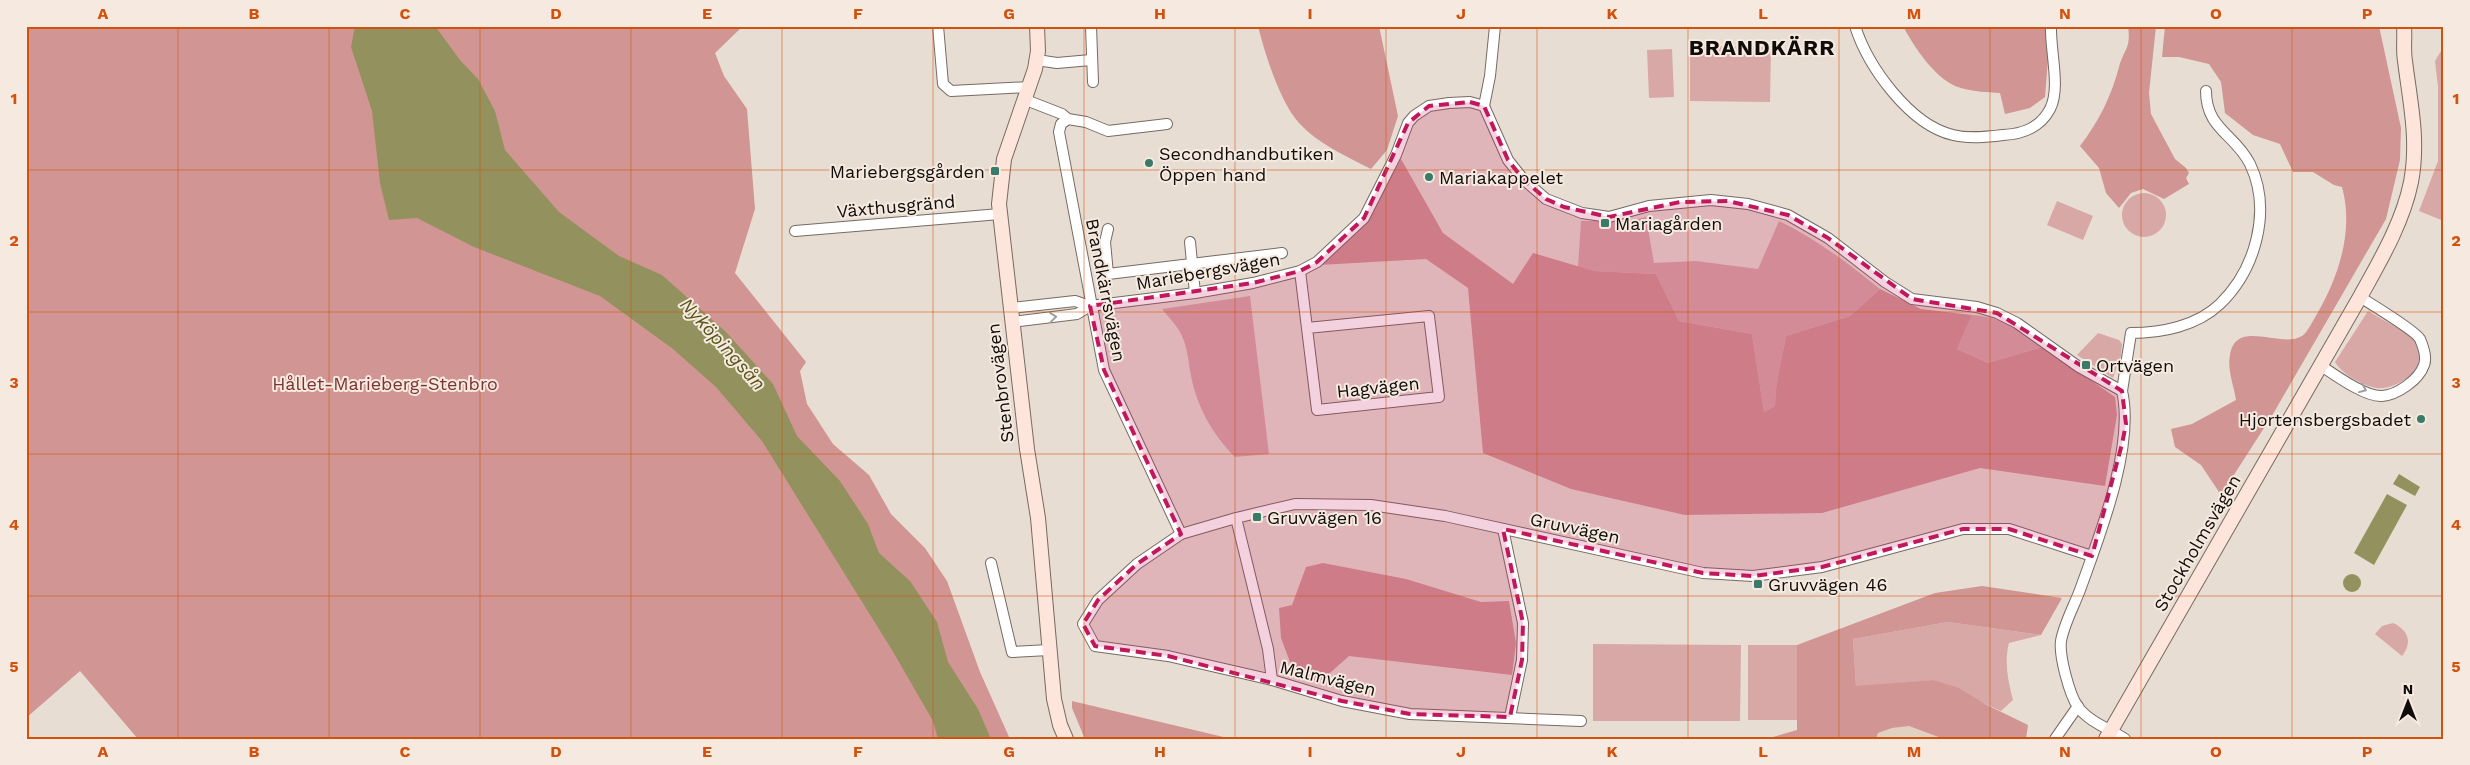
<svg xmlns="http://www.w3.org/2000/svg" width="2470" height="765" font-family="'Work Sans',sans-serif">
<rect width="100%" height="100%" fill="#e8ddd3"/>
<path fill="#e2d0c1" d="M 1909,726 L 1939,737 L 1944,739 L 1876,739 L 1878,733 L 1892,728 Z"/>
<g fill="#d8a8a7">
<path d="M 1690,46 L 1771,47 L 1770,102 L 1690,101 Z"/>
<path d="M 2444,46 L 2444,221 L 2419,211 L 2438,161 L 2438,87 L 2435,61 Z"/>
<path d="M 1672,49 L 1674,97 L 1649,98 L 1647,50 Z"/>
<circle cx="2144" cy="215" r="22"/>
<path d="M 2057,201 L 2093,216 L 2083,240 L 2047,225 Z"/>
<path d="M 1646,217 L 1654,263 L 1696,261 L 1758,269 L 1779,221 C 1816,239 1848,263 1880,289 L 1850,316 L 1786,336 C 1782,361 1775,382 1775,406 L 1764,412 L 1752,334 L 1679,321 L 1656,274 L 1594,271 L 1578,267 L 1581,221 L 1629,221 Z"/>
<path d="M 1250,296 L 1269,454 L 1235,457 C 1213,435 1197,407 1191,376 C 1188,361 1188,348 1181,334 C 1176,324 1169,318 1162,309 Z"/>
<path d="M 2368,311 L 2423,343 C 2423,347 2425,354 2423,358 C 2418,374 2394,390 2377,388 C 2363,386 2342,374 2335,362 Z"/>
<path d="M 1972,315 C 2003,318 2019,327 2043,347 L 1988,363 L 1957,349 Z"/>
<path d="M 2098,333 L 2119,340 L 2122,344 L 2121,356 L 2113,378 L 2077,355 Z"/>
<path d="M 1948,622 L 2041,635 L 2009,643 C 2004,662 2008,681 2013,700 L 2001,711 L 1933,680 L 1856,687 L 1853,639 Z"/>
<path d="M 2393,623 C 2408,630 2413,642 2402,656 L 2375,634 L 2382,626 Z"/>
<path d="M 1593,644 L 1741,645 L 1740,721 L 1593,721 Z"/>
<rect x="1748" y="645" width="49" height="75"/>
</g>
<g fill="#d19593">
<path d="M 26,26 L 743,26 L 715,53 L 724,76 L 747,109 L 755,209 L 735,273 L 806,362 L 800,371 L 807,404 L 833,444 L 869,475 L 891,514 L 925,548 L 947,581 L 980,672 L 1010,739 L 138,739 L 80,671 L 26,718 Z"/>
<path d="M 1258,26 L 1379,26 L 1398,116 L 1387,150 L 1371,169 C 1346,156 1318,144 1299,123 C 1280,102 1265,54 1258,26 Z"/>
<path d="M 1903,26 L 2046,26 L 2048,59 L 2045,97 L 2030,108 L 2005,114 L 2000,93 C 1987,92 1974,92 1961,88 C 1937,82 1914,47 1903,26 Z"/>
<path d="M 2128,26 L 2156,26 L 2149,93 L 2151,114 L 2175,159 L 2186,168 L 2189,173 L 2186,178 L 2189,184 L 2164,199 L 2143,189 L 2131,193 L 2119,208 L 2106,193 L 2099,168 L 2080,146 C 2099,121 2111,97 2119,67 C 2125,47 2131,49 2128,26 Z"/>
<path d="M 2165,26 L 2379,26 L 2401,128 L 2400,160 L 2386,219 L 2273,414 L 2221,495 L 2201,465 L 2175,447 L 2171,429 L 2192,424 L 2236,400 C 2234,386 2227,370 2230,355 C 2236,318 2281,349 2302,336 C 2308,332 2313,320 2317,314 C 2339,276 2354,230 2342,187 L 2334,185 L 2313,172 L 2293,172 L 2280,144 L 2253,135 L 2225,113 L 2221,82 L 2209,64 L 2179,57 L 2162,57 Z"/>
<path d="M 1401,159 L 1443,233 L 1513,284 L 1533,253 L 1594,271 L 1656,274 L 1679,321 L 1752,334 L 1764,412 L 1775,406 C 1775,382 1782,360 1786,336 L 1850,316 L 1880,289 L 1921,309 L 1972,315 L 1957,349 L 1988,363 L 2043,347 L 2115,397 L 2117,415 L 2105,486 L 1980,468 L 1822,513 L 1685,515 L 1571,489 L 1483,453 L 1468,288 L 1426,259 L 1319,265 L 1367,221 Z"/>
<path d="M 1323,563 L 1406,579 L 1481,602 L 1509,601 L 1516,643 L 1512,675 L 1349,656 L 1322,680 L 1309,681 L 1293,670 L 1281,638 L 1279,608 L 1292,605 L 1306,567 Z"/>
<path d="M 1982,586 L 2062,598 L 2041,635 L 1948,622 L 1853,639 L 1856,686 L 1933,680 L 1959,688 L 1985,704 L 2028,725 L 2026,739 L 1944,739 L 1909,726 L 1892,728 L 1878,733 L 1876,739 L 1766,739 L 1797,730 L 1797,645 L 1935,593 Z"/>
<path d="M 1072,701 L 1232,739 L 1085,739 L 1072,708 Z"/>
</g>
<g fill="#93925e">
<path d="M 355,26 L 435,26 L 460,60 L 478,79 L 495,111 L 505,150 L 559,212 L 619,256 L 662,275 L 726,332 L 773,384 L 797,436 L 840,481 L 868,524 L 879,553 L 910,581 L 937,622 L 948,662 L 978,709 L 991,739 L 938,739 L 933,721 L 892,650 L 762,441 L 716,387 L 673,349 L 600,296 L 474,247 L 417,218 L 389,220 L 380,183 L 372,111 L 351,47 Z"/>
<path d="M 2399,474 L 2420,487 L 2415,496 L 2393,484 Z"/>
<path d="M 2387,494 L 2407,505 L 2374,565 L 2354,553 Z"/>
<circle cx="2352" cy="583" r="9"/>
</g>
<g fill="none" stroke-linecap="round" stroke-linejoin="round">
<g stroke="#756b62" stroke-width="12">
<g id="street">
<path d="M 938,26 L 943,84 L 951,91 L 1030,87"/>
<path d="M 1091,26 L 1093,82"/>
<path d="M 1855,26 C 1868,67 1910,125 1953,135 C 1969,139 1987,137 2003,135 C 2023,134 2040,128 2050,109 C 2061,88 2050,51 2051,26"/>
<path d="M 1037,60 L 1057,63 L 1091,60"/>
<path d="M 1026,100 L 1062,114 L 1068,119"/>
<path d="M 1484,106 L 1490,76 L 1495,26"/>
<path d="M 1167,124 L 1108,131 L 1086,122 L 1068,119 L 1061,124 L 1059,132 L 1104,370 L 1181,534"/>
<path d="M 1108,229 L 1105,242 L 1108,274 L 1282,253"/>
<path d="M 795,231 L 1000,214"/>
<path d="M 1190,242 L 1195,293"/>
<path d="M 1300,271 L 1317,410 L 1439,397 L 1429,316 L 1307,328"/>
<path d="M 1011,308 L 1075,301 L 1090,306 L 1195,293 L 1253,283 L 1300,271 L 1317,262 L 1364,218 L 1396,155 L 1408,123 L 1414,116 L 1429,106 L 1449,103 L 1470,102 L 1484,106 L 1508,160 L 1523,179 L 1546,199 L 1582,213 L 1609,217 L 1649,206 L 1711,200 L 1748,204 L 1788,215 L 1828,238 L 1885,282 L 1912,299 L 1977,307 L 1997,313 L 2017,323 L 2079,367 L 2122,391 C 2135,447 2099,537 2080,590 C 2074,606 2064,624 2061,641 C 2059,655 2069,694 2078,707 C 2089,722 2110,729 2125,739"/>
<path d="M 1012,322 L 1077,314 L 1090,306"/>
<path d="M 2320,365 C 2335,375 2365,397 2382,396 C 2397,395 2419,380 2424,365 C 2427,358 2423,346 2420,339 C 2416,331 2371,304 2360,297"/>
<path d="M 2122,391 L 2131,333 C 2162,333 2197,326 2220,304 C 2256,269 2272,210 2250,164 C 2235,134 2206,129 2206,91"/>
<path d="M 1236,518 L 1268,649 L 1272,680"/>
<path d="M 1503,529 L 1523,623 L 1522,660 L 1510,717"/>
<path d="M 991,563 L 1012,652 L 1049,650"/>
<path d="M 1581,721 L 1410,714 L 1342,701 L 1272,680 L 1168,656 L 1095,646 L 1083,624 L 1098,600 L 1137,564 L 1181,534 L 1236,518 L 1295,504 L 1371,505 L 1445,516 L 1703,573 L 1753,576 L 1822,567 L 1963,529 L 2009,529 L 2092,556"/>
<path d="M 2055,739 L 2078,706"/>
</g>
</g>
<g stroke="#756b62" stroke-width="16">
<g id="secondary">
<path d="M 1037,26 L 1038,51 L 1035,69 L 1004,159 L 999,204 L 1027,449 L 1038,518 L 1054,699 L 1060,725 L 1066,739"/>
<path d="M 2106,739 L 2360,297 C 2380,261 2403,222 2411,182 C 2419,140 2410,102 2405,61 C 2403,49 2405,38 2404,26"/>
</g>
</g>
<use href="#street" stroke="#fff" stroke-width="10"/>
<use href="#secondary" stroke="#fee5db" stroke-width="14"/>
</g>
<defs><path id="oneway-chevron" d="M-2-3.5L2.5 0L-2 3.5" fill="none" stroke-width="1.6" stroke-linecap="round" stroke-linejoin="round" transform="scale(1.25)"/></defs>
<g stroke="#9f9e9d">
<use href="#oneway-chevron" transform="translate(1053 317) rotate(-6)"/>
<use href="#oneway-chevron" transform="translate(2363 389) rotate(22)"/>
</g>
<path fill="#c2185b" fill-opacity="0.2" stroke="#c2185b" stroke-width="4" stroke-dasharray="10 6" stroke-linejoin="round" d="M 1470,102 L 1484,106 L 1508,160 L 1523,179 L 1546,199 L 1564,207 L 1609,217 L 1680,202 L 1728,201 L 1788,215 L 1828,238 L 1912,299 L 1997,313 L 2122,391 L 2126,424 L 2122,444 L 2092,556 L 2009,529 L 1963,529 L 1822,567 L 1753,576 L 1703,573 L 1503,529 L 1523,623 L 1522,660 L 1510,717 L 1410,714 L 1342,701 L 1168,656 L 1095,646 L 1083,624 L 1098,600 L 1137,564 L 1181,534 L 1104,370 L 1090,306 L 1253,283 L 1300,271 L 1317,262 L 1364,218 L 1408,123 L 1429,106 Z"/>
<path fill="none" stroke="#d2510c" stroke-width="1" stroke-opacity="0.55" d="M 178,26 L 178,739M 329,26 L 329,739M 480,26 L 480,739M 631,26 L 631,739M 782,26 L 782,739M 933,26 L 933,739M 1084,26 L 1084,739M 1235,26 L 1235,739M 1386,26 L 1386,739M 1537,26 L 1537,739M 1688,26 L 1688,739M 1839,26 L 1839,739M 1990,26 L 1990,739M 2141,26 L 2141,739M 2292,26 L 2292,739M 26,170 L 2444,170M 26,312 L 2444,312M 26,454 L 2444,454M 26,596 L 2444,596"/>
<g fill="#3a7a69" stroke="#f6eae0" stroke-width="2">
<circle cx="1149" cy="163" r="5"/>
<rect x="990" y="166" width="10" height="10" rx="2.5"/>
<circle cx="1429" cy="177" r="5"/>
<rect x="1600" y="218" width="10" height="10" rx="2.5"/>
<rect x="2081" y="360" width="10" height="10" rx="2.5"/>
<circle cx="2421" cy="419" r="5"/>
<rect x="1252" y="512" width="10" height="10" rx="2.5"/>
<rect x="1753" y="579" width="10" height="10" rx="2.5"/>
</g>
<g text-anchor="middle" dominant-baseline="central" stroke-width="4" stroke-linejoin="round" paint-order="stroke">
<g font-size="18" fill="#100c09" stroke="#f6eae0" text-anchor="start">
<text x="1159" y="153">Secondhandbutiken<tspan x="1159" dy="21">Öppen hand</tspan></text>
<text x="985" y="171" text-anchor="end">Mariebergsgården</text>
<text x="1439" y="177">Mariakappelet</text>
<text x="1615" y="223">Mariagården</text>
<text x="2096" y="365">Ortvägen</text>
<text x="2411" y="419" text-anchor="end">Hjortensbergsbadet</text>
<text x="1267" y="517">Gruvvägen 16</text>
<text x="1768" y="584">Gruvvägen 46</text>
</g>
<g font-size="18" fill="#100c09" stroke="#f6eae0">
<text transform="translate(896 206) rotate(-5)">Växthusgränd</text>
<text transform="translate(1208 271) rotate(-10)">Mariebergsvägen</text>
<text transform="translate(1106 290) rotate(79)">Brandkärrsvägen</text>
<text transform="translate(1000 383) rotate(-97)">Stenbrovägen</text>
<text transform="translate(1378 387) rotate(-6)">Hagvägen</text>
<text transform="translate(1575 528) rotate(12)">Gruvvägen</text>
<text transform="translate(2197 543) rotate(-60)">Stockholmsvägen</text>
<text transform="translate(1328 678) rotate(14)">Malmvägen</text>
</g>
<g font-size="18" fill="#7b3234" stroke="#f6eae0">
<text x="385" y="383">Hållet-Marieberg-Stenbro</text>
</g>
<g font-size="19" font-style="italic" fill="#565416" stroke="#f6eae0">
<text transform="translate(723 344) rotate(48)">Nyköpingsån</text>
</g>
<g font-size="22" font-weight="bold" letter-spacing="1" fill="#100c09" stroke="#f6eae0">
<text x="1762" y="47">BRANDKÄRR</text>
</g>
</g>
<rect width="2470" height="765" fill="none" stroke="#f6eae0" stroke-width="55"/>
<g transform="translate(2408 702)" stroke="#f6eae0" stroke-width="4" paint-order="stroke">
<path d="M0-4L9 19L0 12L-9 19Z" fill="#100c09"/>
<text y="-8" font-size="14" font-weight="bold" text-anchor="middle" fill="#100c09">N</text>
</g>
<rect x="28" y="28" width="2414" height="710" fill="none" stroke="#d2510c" stroke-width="2"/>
<g font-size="16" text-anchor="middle" font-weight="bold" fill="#d2510c">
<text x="103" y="19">A</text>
<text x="254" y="19">B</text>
<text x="405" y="19">C</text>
<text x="556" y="19">D</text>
<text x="707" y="19">E</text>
<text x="858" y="19">F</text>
<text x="1009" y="19">G</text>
<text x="1160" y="19">H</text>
<text x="1310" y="19">I</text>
<text x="1461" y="19">J</text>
<text x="1612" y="19">K</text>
<text x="1763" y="19">L</text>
<text x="1914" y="19">M</text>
<text x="2065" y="19">N</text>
<text x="2216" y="19">O</text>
<text x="2367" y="19">P</text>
<text x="14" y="104">1</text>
<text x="2456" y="104">1</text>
<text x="14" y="246">2</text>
<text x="2456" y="246">2</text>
<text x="14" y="388">3</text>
<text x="2456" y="388">3</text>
<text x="14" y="530">4</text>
<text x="2456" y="530">4</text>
<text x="14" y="672">5</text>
<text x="2456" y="672">5</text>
<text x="103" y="757">A</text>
<text x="254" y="757">B</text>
<text x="405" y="757">C</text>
<text x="556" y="757">D</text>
<text x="707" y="757">E</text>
<text x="858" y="757">F</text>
<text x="1009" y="757">G</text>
<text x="1160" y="757">H</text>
<text x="1310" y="757">I</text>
<text x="1461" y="757">J</text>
<text x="1612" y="757">K</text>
<text x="1763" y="757">L</text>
<text x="1914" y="757">M</text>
<text x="2065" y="757">N</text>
<text x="2216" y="757">O</text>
<text x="2367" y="757">P</text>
</g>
</svg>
